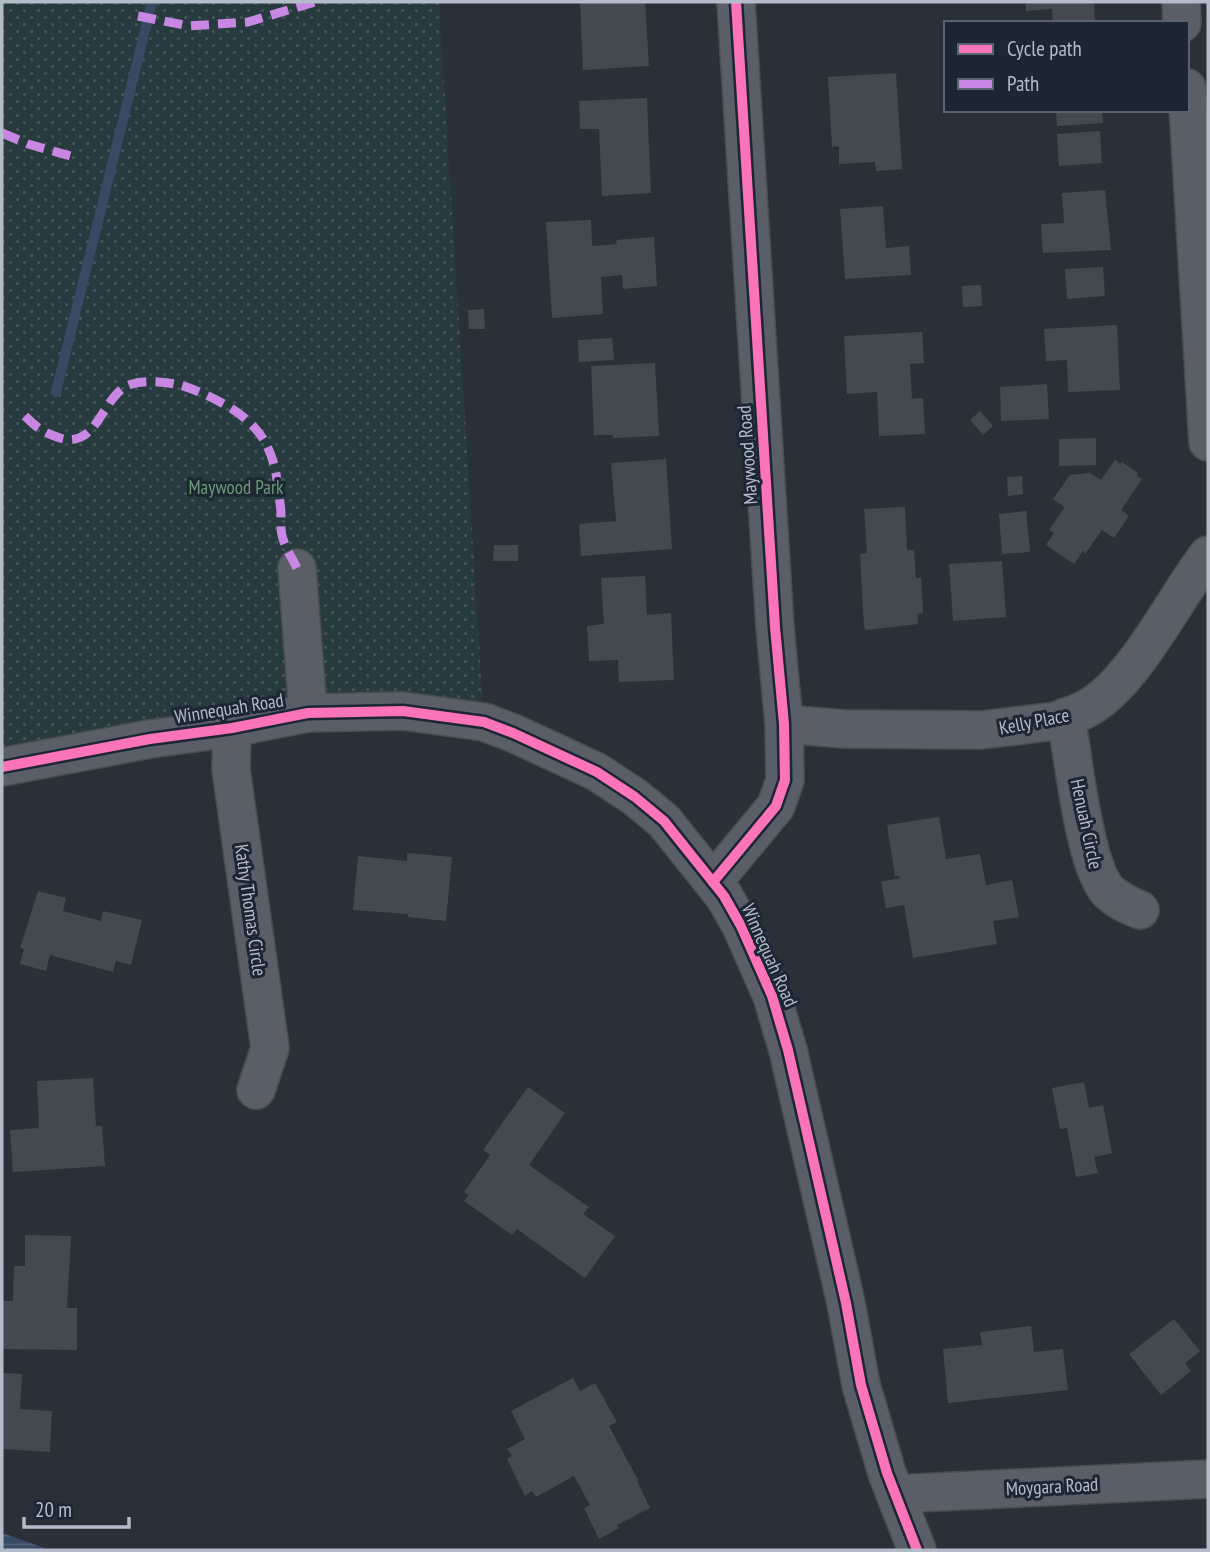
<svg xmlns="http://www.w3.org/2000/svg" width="1210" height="1552" font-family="'PT Sans Narrow',sans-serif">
<defs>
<pattern id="grass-dots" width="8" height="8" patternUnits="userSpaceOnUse" patternTransform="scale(1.75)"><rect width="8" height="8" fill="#273a3e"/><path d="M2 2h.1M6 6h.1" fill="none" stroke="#445559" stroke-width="1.8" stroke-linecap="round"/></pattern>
<pattern id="water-rules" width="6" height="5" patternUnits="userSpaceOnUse" patternTransform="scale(1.75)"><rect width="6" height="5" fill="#384963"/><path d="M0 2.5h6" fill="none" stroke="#526178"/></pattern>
</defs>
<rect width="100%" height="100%" fill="#2a3038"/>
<path fill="url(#grass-dots)" d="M 2,2 L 439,2 L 484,722 L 403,711 L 2,767 Z"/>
<path fill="url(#water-rules)" d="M 2,1533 L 42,1547 L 46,1550 L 2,1550 Z"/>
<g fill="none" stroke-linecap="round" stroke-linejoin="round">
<path stroke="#384963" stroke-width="10" d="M 56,392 L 152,2"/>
</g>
<g fill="#444950">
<path d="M 580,2 L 645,2 L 649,66 L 583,70 Z"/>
<path d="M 1026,2 L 1094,2 L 1095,23 L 1053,23 L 1052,9 L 1026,11 Z"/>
<path d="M 896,73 L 902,169 L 876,171 L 875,162 L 839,164 L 839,146 L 832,147 L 828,77 Z"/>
<path d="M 647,98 L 651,193 L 602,196 L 599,129 L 580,129 L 579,101 Z"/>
<path d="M 1056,110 L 1102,110 L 1103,123 L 1057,126 Z"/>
<path d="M 1100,131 L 1102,163 L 1059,166 L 1057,134 Z"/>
<path d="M 1105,190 L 1111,250 L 1043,253 L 1041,224 L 1064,223 L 1062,193 Z"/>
<path d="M 883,206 L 886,248 L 909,246 L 911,275 L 845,279 L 840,209 Z"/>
<path d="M 591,220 L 592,246 L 617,244 L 616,240 L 654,237 L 657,286 L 623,289 L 622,275 L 601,277 L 603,314 L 552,318 L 546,222 Z"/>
<path d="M 1103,267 L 1105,296 L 1067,299 L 1065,269 Z"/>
<path d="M 981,285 L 982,306 L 963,307 L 962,286 Z"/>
<path d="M 484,309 L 485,329 L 469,329 L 468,310 Z"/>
<path d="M 1117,325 L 1120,390 L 1068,392 L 1067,360 L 1046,361 L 1044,329 Z"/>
<path d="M 922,332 L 924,363 L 910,364 L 912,399 L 923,398 L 925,434 L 879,436 L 877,392 L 847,394 L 844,336 Z"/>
<path d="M 612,338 L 614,360 L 579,362 L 578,340 Z"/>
<path d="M 655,363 L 659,436 L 613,438 L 613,435 L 594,435 L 591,366 Z"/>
<path d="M 1047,384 L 1049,419 L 1001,421 L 1000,387 Z"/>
<path d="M 980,411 L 993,426 L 983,435 L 970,420 Z"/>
<path d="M 1096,438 L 1096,465 L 1059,466 L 1059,439 Z"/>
<path d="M 666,459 L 672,549 L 581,556 L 579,524 L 616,521 L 611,463 Z"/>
<path d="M 1115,460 L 1120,464 L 1122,462 L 1138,473 L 1137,476 L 1142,479 L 1121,510 L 1129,516 L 1114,538 L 1102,530 L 1085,554 L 1083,551 L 1074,564 L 1046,545 L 1054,533 L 1049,530 L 1065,507 L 1053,499 L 1070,475 L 1090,473 L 1101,480 Z"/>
<path d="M 1022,476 L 1023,494 L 1008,496 L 1007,477 Z"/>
<path d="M 905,507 L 907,550 L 914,550 L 916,578 L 921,578 L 923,613 L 917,614 L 918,624 L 866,630 L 864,627 L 860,554 L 867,553 L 864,509 Z"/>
<path d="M 1026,511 L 1030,552 L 1002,554 L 999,514 Z"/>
<path d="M 494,545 L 518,545 L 518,561 L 493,561 Z"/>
<path d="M 1002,561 L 1006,617 L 953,621 L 949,564 Z"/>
<path d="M 645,576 L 647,615 L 671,613 L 674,680 L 619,682 L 618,660 L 589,661 L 587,626 L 604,624 L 601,578 Z"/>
<path d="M 939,817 L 946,859 L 980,854 L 986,885 L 1012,880 L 1019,917 L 993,921 L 997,944 L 913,958 L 904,905 L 886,908 L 881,882 L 900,878 L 899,876 L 895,876 L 887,825 Z"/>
<path d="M 407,853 L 452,857 L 446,921 L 408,917 L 408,914 L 353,910 L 358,856 L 407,861 Z"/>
<path d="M 38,891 L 66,898 L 63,911 L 101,921 L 103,911 L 142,920 L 131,965 L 116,961 L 113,972 L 50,955 L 46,971 L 20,964 L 24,949 L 20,948 Z"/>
<path d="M 93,1078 L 96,1126 L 102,1126 L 105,1166 L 13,1172 L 10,1130 L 39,1128 L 37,1081 Z"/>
<path d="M 1084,1082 L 1089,1108 L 1103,1105 L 1112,1153 L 1094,1157 L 1098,1173 L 1076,1177 L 1067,1128 L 1060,1129 L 1052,1088 Z"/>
<path d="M 528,1087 L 565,1113 L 529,1165 L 589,1207 L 583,1214 L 615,1236 L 585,1278 L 517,1229 L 512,1235 L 464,1201 L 469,1195 L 464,1192 L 490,1155 L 483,1150 Z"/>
<path d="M 25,1235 L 71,1236 L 67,1308 L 77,1308 L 77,1350 L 2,1349 L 2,1301 L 13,1301 L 14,1266 L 25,1266 Z"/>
<path d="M 1174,1319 L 1200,1351 L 1185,1363 L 1191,1371 L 1161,1395 L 1129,1354 Z"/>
<path d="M 1031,1326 L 1034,1352 L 1063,1349 L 1068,1390 L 948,1403 L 943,1349 L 982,1345 L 980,1332 Z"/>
<path d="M 2,1373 L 22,1374 L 20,1409 L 52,1411 L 50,1452 L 2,1449 Z"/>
<path d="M 573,1378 L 580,1391 L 595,1383 L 617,1422 L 609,1426 L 638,1480 L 637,1481 L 650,1508 L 617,1525 L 619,1528 L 599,1539 L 584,1508 L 590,1505 L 574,1476 L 536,1497 L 532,1491 L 525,1496 L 507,1459 L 512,1456 L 507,1449 L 525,1439 L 511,1411 Z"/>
</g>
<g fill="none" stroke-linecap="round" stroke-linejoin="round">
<g stroke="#484c53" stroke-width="40">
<g id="minor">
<path d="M 1181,2 L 1182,23"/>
<path d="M 1187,88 L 1208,442"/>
<path d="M 297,568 L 308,713"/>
<path d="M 1066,717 C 1073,755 1084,865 1108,891 C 1117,900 1128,905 1140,910"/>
<path d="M 784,724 L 845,729 L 981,730 L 1056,721 C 1066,717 1077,714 1086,709 C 1134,684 1175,597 1208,555"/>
<path d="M 232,728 L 231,769 L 270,1048 L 256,1090"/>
<path d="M 2,767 L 150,739 L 232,728 L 308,713 L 403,711 L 484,722 L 513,733 L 597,772 L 635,797 L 664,821 L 724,896 L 741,926 L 772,996 L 788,1050 L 846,1303 L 861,1385 L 887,1473 L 917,1550"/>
<path d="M 713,882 L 776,806 L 785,780 L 784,724 L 775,627 L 736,2"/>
<path d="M 895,1494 L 1208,1479"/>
</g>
</g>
<use href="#minor" stroke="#5a5e66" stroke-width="37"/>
<g stroke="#c787e3" stroke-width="9" stroke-dasharray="18 9" stroke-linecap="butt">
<path d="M 138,16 L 189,26 L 248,22 L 315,2"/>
<path d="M 2,133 L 28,144 L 74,157"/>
<path d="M 25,416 C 38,429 43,432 60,438 C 99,450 102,392 132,384 C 145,380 167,382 180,385 C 197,390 214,398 229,407 C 273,434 276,464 281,512 C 281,521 280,531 283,539 C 286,549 292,558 297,568"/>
</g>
<g stroke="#1d2633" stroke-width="15">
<g id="cycleway">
<path d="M 2,767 L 150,739 L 232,728 L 308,713 L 403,711 L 484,722 L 513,733 L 597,772 L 635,797 L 664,821 L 724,896 L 741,926 L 772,996 L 788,1050 L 846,1303 L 861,1385 L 887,1473 L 917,1550"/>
<path d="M 713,882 L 776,806 L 785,780 L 784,724 L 775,627 L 736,2"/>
</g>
</g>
<use href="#cycleway" stroke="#fb73b8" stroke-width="10"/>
</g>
<g text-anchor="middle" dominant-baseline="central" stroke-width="6" stroke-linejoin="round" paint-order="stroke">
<g font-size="19" fill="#b4bcc9" stroke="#1d2633">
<text transform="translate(747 455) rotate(-94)">Maywood Road</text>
<text transform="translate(229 708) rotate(-9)">Winnequah Road</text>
<text transform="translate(1034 721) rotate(-11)">Kelly Place</text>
<text transform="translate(1087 824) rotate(78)">Henuah Circle</text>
<text transform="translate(251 910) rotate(82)">Kathy Thomas Circle</text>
<text transform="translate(770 955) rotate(66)">Winnequah Road</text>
<text transform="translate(1052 1486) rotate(-3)">Moygara Road</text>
</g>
<g font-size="19" fill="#6b9a76" stroke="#1d2633">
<text x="236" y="487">Maywood Park</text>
</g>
</g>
<rect width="1210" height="1552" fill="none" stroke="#b4bcc9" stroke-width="7"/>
<rect x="944" y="21" width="245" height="91" fill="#1d2633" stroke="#59626f" stroke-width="2"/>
<rect x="958" y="44" width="35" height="10" fill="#fb73b8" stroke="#59626f" stroke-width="2"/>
<text x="1007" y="56" font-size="21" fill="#b4bcc9">Cycle path</text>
<rect x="958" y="79" width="35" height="10" fill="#c787e3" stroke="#59626f" stroke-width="2"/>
<text x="1007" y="91" font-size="21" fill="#b4bcc9">Path</text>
<path d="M24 1517v10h105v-10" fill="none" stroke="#b4bcc9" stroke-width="3.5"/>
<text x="35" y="1517" font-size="21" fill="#b4bcc9" stroke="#1d2633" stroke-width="5" paint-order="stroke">20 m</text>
</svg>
